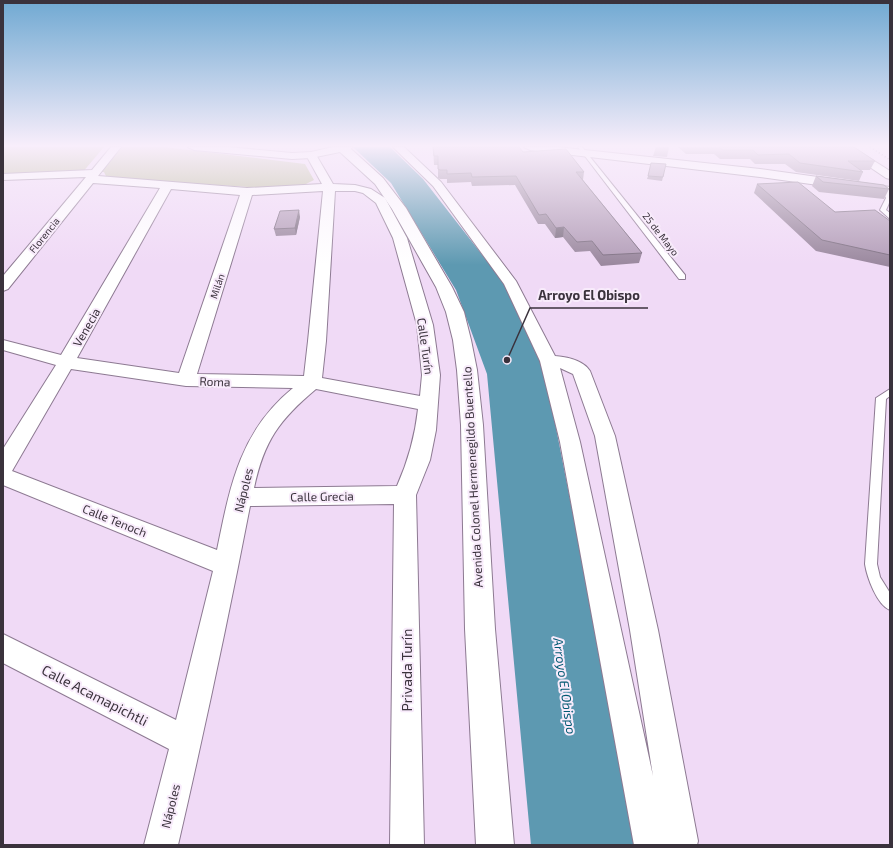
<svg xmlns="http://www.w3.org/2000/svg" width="893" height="848" font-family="'Exo 2',sans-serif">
<rect width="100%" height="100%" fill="#f0daf6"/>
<g fill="#b6b991">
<path d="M 3,147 L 104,147 L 82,173 L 3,176 Z"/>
<path d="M 120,147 L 164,147 L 305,164 L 314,180 L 302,186 L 264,188 L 107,178 L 104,172 L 101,172 Z"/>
</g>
<path fill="#5d99b1" d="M 353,147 L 390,147 L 423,179 L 505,284 L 545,372 L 638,845 L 531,845 L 487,374 L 456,290 L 391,183 Z"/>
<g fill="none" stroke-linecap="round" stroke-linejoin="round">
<g stroke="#8d7a92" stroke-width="2">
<g id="service">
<path d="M 578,147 L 582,147 L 685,275 L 685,279 L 679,279 Z"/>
<path d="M 885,188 L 887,189 C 892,196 890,202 886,210 L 890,213 L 890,219 L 880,210 L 886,198 L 882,190 Z"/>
<path d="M 890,389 L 890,396 L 886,399 L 877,564 L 880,577 L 890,593 L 890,610 C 877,605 867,577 865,564 L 876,398 Z"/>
</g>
</g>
<g stroke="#8d7a92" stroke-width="2">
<g id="minor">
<path d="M 111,147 L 121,147 L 98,176 L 247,188 L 322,184 L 306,155 L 311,152 L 315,153 L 333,184 L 355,185 L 371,189 L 385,198 L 407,238 L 433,325 L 440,375 L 436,430 L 430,460 L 416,495 L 424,845 L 390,845 L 394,504 L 250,506 C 228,620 204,732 178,845 L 144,845 L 169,749 L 3,663 L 3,634 L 176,720 L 213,571 L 3,485 L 3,449 L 56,365 L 3,350 L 3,340 L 61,355 L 160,188 L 93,183 L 8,289 L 3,291 L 3,276 L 86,177 L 3,180 L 3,174 L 92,170 ZM 171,189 L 240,195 L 179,373 L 77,358 ZM 323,191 L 308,341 L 304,376 L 197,374 L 252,195 ZM 335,191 L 355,191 L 363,193 L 376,203 L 393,238 L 417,325 L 422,375 L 420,396 L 322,378 L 326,341 ZM 71,369 L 186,386 L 293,388 C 240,431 230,486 217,550 L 12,471 ZM 316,389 L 418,409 C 415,436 408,461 397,486 L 254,488 C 264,441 279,420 316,389 Z"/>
<path d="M 393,147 L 404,147 L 441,182 L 516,281 L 555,356 C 567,357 583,360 590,371 L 615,436 L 658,630 L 698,841 L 697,845 L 634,845 L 560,442 L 540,361 L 504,284 L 433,186 ZM 560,368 L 573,374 L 595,436 L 630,630 L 653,776 L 580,442 Z"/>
<path d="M 840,147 L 852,147 L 890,171 L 890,179 L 886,178 Z"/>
</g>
</g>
<g stroke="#8d7a92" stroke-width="2">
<g id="tertiary">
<path d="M 188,147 L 228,147 L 292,153 L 311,152 L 333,147 L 352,147 L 351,149 L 383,178 L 406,208 L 452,287 L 464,312 L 471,340 L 477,370 L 483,425 L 495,629 L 514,845 L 476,845 L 465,629 L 461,425 L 457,370 L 453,340 L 446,312 L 436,287 L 392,209 L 375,184 L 340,152 L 311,158 L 292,159 L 194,150 Z"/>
<path d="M 524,147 L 557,147 L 760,169 L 890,187 L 890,195 L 760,177 L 530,150 Z"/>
</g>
</g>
<use href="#service" fill="#fff" fill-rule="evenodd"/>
<use href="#minor" fill="#fff" fill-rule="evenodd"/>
<use href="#tertiary" fill="#fff" fill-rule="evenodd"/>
<path stroke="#807283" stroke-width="1.5" stroke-dasharray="1 2.5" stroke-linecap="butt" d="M 870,147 L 890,160"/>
</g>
<g fill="#9a889e">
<path d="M 433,147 L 459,147 L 523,152 L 584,172 L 583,180 L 642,253 L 639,263 L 601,266 L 590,251 L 575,252 L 563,237 L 555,238 L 545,224 L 538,224 L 515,185 L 472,186 L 471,182 L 447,183 L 447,179 L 440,179 L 438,178 L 438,165 L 434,165 Z"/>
<path d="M 656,147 L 669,147 L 667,157 L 653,156 Z"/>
<path d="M 678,147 L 854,147 L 875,161 L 870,170 L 861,170 L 863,172 L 859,181 L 796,172 L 785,164 L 755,164 L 750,159 L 720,159 L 714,154 L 686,154 Z"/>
<path d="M 648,176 L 663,177 L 662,181 L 647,179 Z"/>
<path d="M 816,176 L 889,189 L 884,199 L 819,192 L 812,186 Z"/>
<path d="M 757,184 L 835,212 L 890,221 L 890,267 L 816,251 L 754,193 Z"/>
<path d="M 300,217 L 296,235 L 276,236 L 274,229 Z"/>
</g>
<g fill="#7d6f81">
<path d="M 299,210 L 300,217 L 296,235 L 295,228 Z"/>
<path d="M 564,227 L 563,237 L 555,238 L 556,228 Z"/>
</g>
<g fill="#b39eb8" stroke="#7d6f81">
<path d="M 433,147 L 519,147 L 523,152 L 566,149 L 584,172 L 576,172 L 642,253 L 603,255 L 592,241 L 577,242 L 564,227 L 556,228 L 546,214 L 539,215 L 516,176 L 472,177 L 471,173 L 447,174 L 447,170 L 440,170 L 438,169 L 438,156 L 434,156 Z"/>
<path d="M 719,147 L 854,147 L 875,161 L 848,161 L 863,172 L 800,163 L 789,154 L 758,155 L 753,150 L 723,150 Z"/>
<path d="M 651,163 L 666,164 L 663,177 L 648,176 Z"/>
<path d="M 816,176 L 884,185 L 889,189 L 823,182 Z"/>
<path d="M 798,182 L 835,212 L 875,210 L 890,221 L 890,255 L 822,240 L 757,184 Z"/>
<path d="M 299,210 L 295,228 L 274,229 L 280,211 Z"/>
</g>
<linearGradient id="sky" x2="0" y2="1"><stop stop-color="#70a9d2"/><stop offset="0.55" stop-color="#f8eefb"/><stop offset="1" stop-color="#f8eefb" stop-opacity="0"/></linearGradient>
<rect width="893" height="265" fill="url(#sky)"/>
<g text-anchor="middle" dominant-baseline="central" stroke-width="4" stroke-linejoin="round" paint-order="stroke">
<g font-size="10" fill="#3a323c" stroke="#f8ebfb">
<text transform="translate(661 234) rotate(52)">25 de Mayo</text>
<text transform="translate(44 235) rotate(-51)">Florencia</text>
<text transform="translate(217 286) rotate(-72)">Milán</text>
</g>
<g font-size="12" fill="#3a323c" stroke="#f8ebfb">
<text transform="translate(86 327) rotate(-60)">Venecia</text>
<text transform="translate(426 346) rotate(82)">Calle Turín</text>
<text transform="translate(215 381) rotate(2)">Roma</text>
<text transform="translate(472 477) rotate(-93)">Avenida Colonel Hermenegildo Buentello</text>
<text transform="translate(243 490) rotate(-76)">Nápoles</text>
<text transform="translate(322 496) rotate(-1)">Calle Grecia</text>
<text transform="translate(115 520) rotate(22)">Calle Tenoch</text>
<text transform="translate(170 806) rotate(-76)">Nápoles</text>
</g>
<g font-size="13" font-style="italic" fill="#005972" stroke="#f8ebfb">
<text transform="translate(565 686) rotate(82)">Arroyo El Obispo</text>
</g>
<g font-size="14" fill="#3a323c" stroke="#f8ebfb">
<text transform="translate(406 670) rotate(-90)">Privada Turín</text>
<text transform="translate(95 695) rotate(27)">Calle Acamapichtli</text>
</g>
</g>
<path fill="none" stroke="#3a323c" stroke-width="1.5" d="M507 360L530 308H648"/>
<circle fill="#3a323c" stroke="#f8ebfb" stroke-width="1.5" cx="507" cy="360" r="4"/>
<g font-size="13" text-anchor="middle" font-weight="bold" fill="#3a323c" stroke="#f8ebfb" stroke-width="4" stroke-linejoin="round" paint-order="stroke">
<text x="589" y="300">Arroyo El Obispo</text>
</g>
<rect width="893" height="848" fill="none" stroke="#3a323c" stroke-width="8"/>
</svg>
